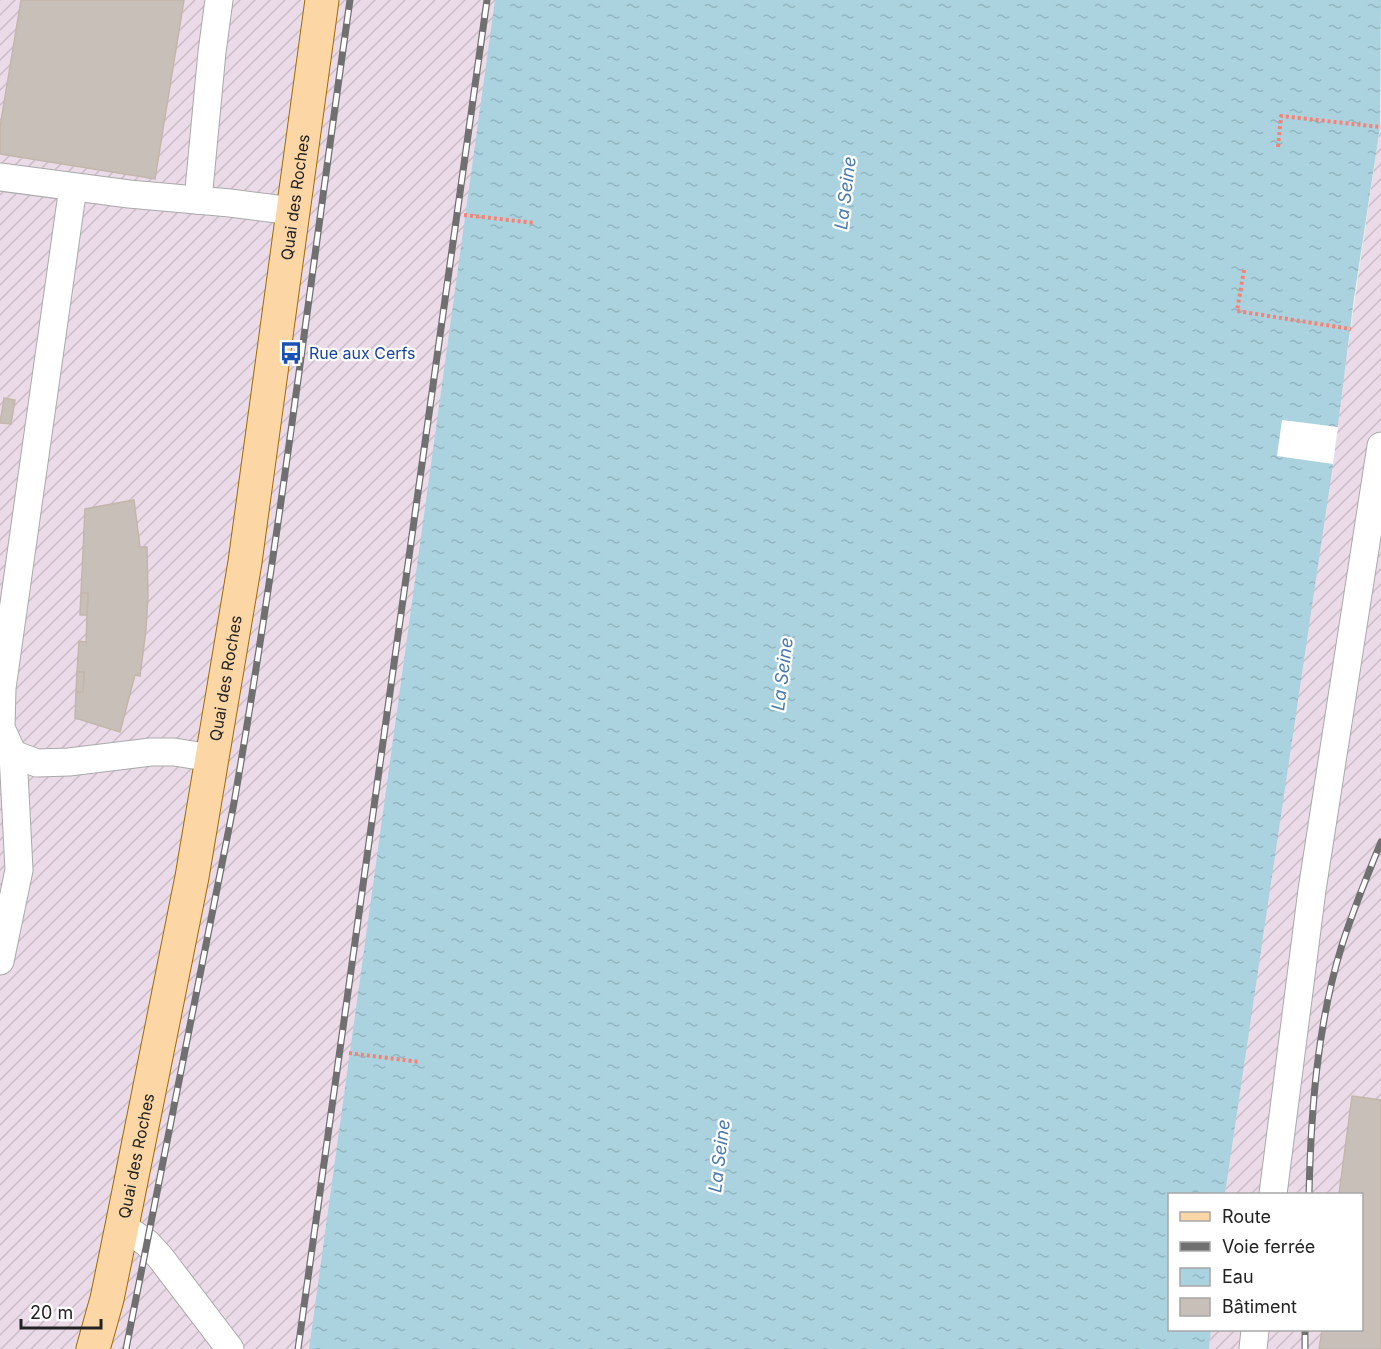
<svg xmlns="http://www.w3.org/2000/svg" width="1381" height="1349" font-family="Inter,sans-serif">
<defs>
<pattern id="industrial-furrows" width="10" height="10" patternUnits="userSpaceOnUse" patternTransform="scale(1.5)"><rect width="10" height="10" fill="#ebdbe8"/><path d="M-1 1l2-2M0 10L10 0M9 11l2-2" fill="none" stroke="#c9bcc7"/></pattern>
<pattern id="water-ripples" width="26" height="14" patternUnits="userSpaceOnUse" patternTransform="scale(1.5)"><rect width="26" height="14" fill="#aad3df"/><path d="M2 4q2-2 4 0t4 0M15 11q2-2 4 0t4 0" fill="none" stroke="#92b5bf"/></pattern>
</defs>
<rect width="100%" height="100%" fill="#f2efe9"/>
<g fill="url(#industrial-furrows)">
<path d="M 0,0 L 602,0 L 399,1349 L 0,1349 Z"/>
<path d="M 1381,120 L 1381,1349 L 1209,1349 L 1211,1330 L 1362,1330 L 1362,1194 L 1225,1194 Z"/>
</g>
<path fill="url(#water-ripples)" d="M 495,0 L 1381,0 L 1380,127 L 1354,298 L 1333,464 L 1225,1194 L 1170,1194 L 1170,1330 L 1211,1330 L 1209,1349 L 309,1349 Z"/>
<path fill="#fff" d="M 1282,420 L 1338,427 L 1333,464 L 1277,456 Z"/>
<g fill="#c7bfb8" stroke="#c4b6ab" stroke-width="1.5">
<path d="M 21,0 L 184,0 L 155,179 L 0,154 L 0,127 Z"/>
<path d="M 4,398 L 15,400 L 11,424 L 0,423 Z"/>
<path d="M 134,500 L 140,547 L 147,547 L 148,596 L 146,630 L 140,676 L 135,675 L 120,732 L 75,718 L 76,692 L 83,692 L 84,672 L 77,672 L 79,641 L 86,642 L 87,615 L 88,593 L 81,593 L 85,509 Z"/>
<path d="M 81,593 L 88,593 L 87,615 L 80,615 Z"/>
<path d="M 77,672 L 84,672 L 83,692 L 76,692 Z"/>
<path d="M 1352,1096 L 1381,1100 L 1381,1349 L 1319,1349 L 1322,1330 L 1362,1330 L 1362,1194 L 1339,1194 Z"/>
</g>
<g fill="none" stroke-linecap="round" stroke-linejoin="round">
<g stroke="#a9a9a9" stroke-width="29">
<g id="minor">
<path d="M 0,177 L 129,194 L 230,203 L 293,211"/>
<path d="M 73,187 L 2,688 L 1,728 L 13,754 L 37,763 L 69,762 L 151,752 L 174,752 L 212,758"/>
<path d="M 198,200 L 212,52 L 219,0"/>
<path d="M 0,961 L 19,870 L 13,754"/>
<path d="M 1273,1194 L 1312,890 L 1381,446"/>
<path d="M 122,1226 L 147,1243 L 160,1257 L 230,1349"/>
<path d="M 1253,1349 L 1255,1330"/>
</g>
</g>
<g stroke="#a06b00" stroke-width="35">
<g id="major">
<path id="s1" d="M 93,1349 L 107,1299 L 122,1226 L 192,877 L 245,562 L 322,0"/>
</g>
</g>
<g stroke="#fa8072" stroke-width="4" stroke-dasharray="3 3" stroke-linecap="butt">
<path d="M 1278,147 L 1281,116 L 1380,127"/>
<path d="M 464,215 L 535,223"/>
<path d="M 1244,270 L 1237,311 L 1351,329"/>
<path d="M 349,1053 L 420,1062"/>
</g>
<use href="#minor" stroke="#fff" stroke-width="27"/>
<use href="#major" stroke="#fcd6a4" stroke-width="33"/>
<g stroke="#707070" stroke-width="7">
<g id="rail">
<path d="M 1309,1194 C 1311,1111 1317,1025 1342,945 C 1353,910 1367,876 1381,842"/>
<path d="M 126,1349 L 234,803 C 280,536 312,268 350,0"/>
<path d="M 298,1349 L 487,0"/>
<path d="M 1305,1349 L 1305,1330"/>
</g>
</g>
<use href="#rail" stroke="#fff" stroke-width="4.5" stroke-dasharray="14" stroke-linecap="butt"/>
</g>
<defs>
<g id="bus-bare" transform="scale(1.8)"><path d="M-5-6H5V4H4V6H2V4H-2V6H-4V4H-5ZM-3.5-4V0h7V-4ZM-3.5 1.2v1.5H-2V1.2ZM2 1.2v1.5H3.5V1.2Z" fill="#1a4fb4" stroke="#fff" stroke-width="2.5" paint-order="stroke"/></g>
</defs>
<g fill-rule="evenodd">
<use href="#bus-bare" x="291" y="353"/>
</g>
<g text-anchor="middle" dominant-baseline="central" stroke-width="4.5" stroke-linejoin="round" paint-order="stroke">
<g font-size="16" fill="#222" stroke="#fff">
<text stroke="none"><textPath href="#s1" startOffset="1170">Quai des Roches</textPath></text>
<text stroke="none"><textPath href="#s1" startOffset="684">Quai des Roches</textPath></text>
<text stroke="none"><textPath href="#s1" startOffset="198">Quai des Roches</textPath></text>
</g>
<g font-size="16" fill="#164399" stroke="#fff" text-anchor="start">
<text x="309" y="353">Rue aux Cerfs</text>
</g>
<g font-size="18" font-style="italic" fill="#4a7aab" stroke="#fff">
<text transform="translate(845 193) rotate(-83)">La Seine</text>
<text transform="translate(782 674) rotate(-83)">La Seine</text>
<text transform="translate(719 1156) rotate(-83)">La Seine</text>
</g>
</g>
<rect x="1168" y="1193" width="195" height="138" fill="#ffffff" stroke="#a7a7a7" stroke-width="1.5"/>
<rect x="1180" y="1212" width="30" height="9" fill="#fcd6a4" stroke="#a7a7a7" stroke-width="1.5"/>
<text x="1222" y="1223" font-size="18" fill="#222222">Route</text>
<rect x="1180" y="1242" width="30" height="9" fill="#707070" stroke="#a7a7a7" stroke-width="1.5"/>
<text x="1222" y="1253" font-size="18" fill="#222222">Voie ferrée</text>
<rect x="1180" y="1268" width="30" height="18" fill="url(#water-ripples)" stroke="#a7a7a7" stroke-width="1.5"/>
<text x="1222" y="1283" font-size="18" fill="#222222">Eau</text>
<rect x="1180" y="1298" width="30" height="18" fill="#c7bfb8" stroke="#a7a7a7" stroke-width="1.5"/>
<text x="1222" y="1313" font-size="18" fill="#222222">Bâtiment</text>
<path d="M21 1319v9h80v-9" fill="none" stroke="#222222" stroke-width="3"/>
<text x="30" y="1319" font-size="18" fill="#222222" stroke="#ffffff" stroke-width="4.5" paint-order="stroke">20 m</text>
</svg>
